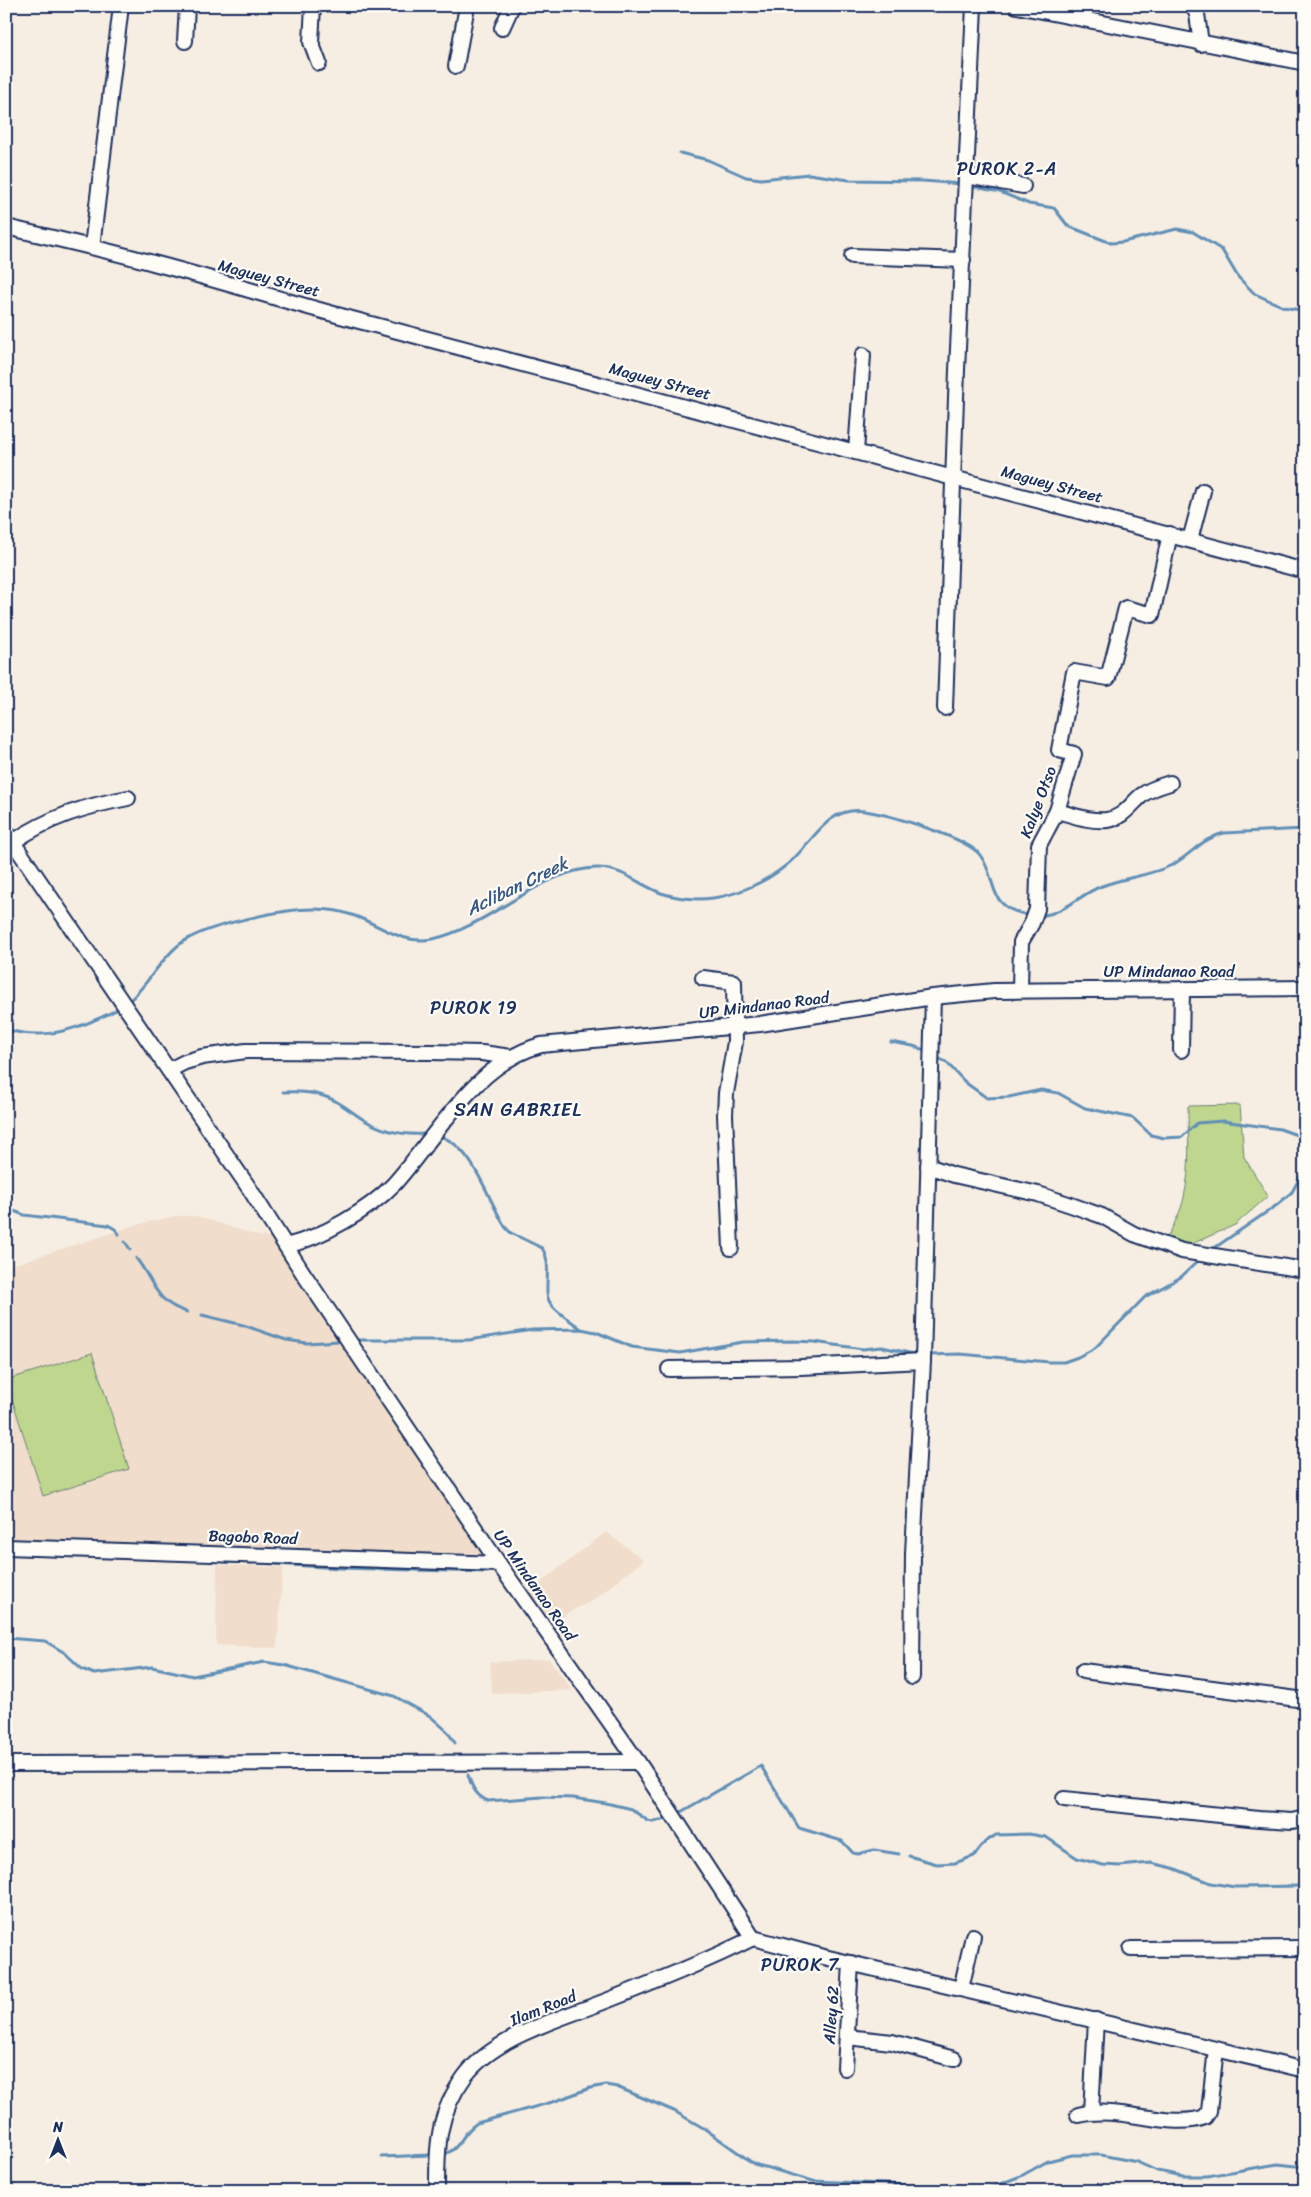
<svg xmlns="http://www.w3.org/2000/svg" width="1311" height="2197" font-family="Sriracha,sans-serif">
<rect width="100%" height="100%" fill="#f7eee3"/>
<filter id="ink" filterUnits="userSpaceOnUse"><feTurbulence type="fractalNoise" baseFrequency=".02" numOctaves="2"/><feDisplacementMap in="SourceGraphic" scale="10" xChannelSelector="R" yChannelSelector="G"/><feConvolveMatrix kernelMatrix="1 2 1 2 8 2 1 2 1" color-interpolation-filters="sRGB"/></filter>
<g filter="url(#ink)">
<g fill="#f0ddcb">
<path d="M 175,1216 L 197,1216 L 259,1236 L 274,1238 L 485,1555 L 6,1538 L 6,1258 L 12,1265 L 136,1225 Z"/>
<path d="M 606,1532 L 644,1560 L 593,1600 L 569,1612 L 551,1626 L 528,1592 Z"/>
<path d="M 217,1565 L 283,1567 L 277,1648 L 216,1645 Z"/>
<path d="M 549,1659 L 572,1690 L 492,1693 L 490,1662 Z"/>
</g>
<g fill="#bed68d" stroke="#6c8276">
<path d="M 1240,1105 L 1244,1157 L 1268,1196 L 1235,1225 L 1187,1246 L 1166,1240 C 1173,1226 1181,1212 1184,1197 C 1191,1168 1188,1136 1188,1106 Z"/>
<path d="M 92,1353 L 129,1469 L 43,1496 L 6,1380 Z"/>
</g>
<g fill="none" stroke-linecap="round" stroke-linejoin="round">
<g stroke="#618fb6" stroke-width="3">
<path d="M 680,153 L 708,160 L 746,177 L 761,179 L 809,174 L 849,180 L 923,181 L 961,184"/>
<path d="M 970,186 L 1000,192 L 1029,204 L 1054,208 L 1068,226 L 1111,243 L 1123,242 L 1177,229 L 1193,232 L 1222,250 L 1238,277 L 1255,294 L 1284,307 L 1305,311"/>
<path d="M 1041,916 C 1069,911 1078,895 1102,886 C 1125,877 1150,876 1172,865 C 1191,855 1202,838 1224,833 L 1305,829"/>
<path d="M 128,1002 C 148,985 159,960 180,944 C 204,925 283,909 314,909 C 328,909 342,911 355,916 C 382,926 403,945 433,939 C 487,928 546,866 599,868 C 623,869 640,885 661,893 C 677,898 697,900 713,898 C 737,895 765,882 784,867 C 812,847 824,805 865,811 C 887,814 968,838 980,855 C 999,881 985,908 1029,915"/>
<path d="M 6,1029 C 46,1043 86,1026 122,1007"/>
<path d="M 891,1042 L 913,1046 L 927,1051"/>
<path d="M 936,1057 L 946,1062 L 966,1083 L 987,1098 L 1009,1097 L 1041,1090 L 1058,1093 L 1085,1108 L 1133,1118 L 1151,1135 L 1164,1138 L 1182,1137 L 1197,1123 L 1223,1121 L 1280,1129 L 1305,1138"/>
<path d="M 283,1092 C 298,1091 315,1092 329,1098 C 343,1104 354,1114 366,1121 C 383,1131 404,1135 423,1134"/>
<path d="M 439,1136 C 473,1145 488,1201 506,1228 L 511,1233 L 542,1248 C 554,1266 541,1292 551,1304 C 558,1314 572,1321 581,1329"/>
<path d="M 6,1208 L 24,1215 L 108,1225 L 115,1229 L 119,1234"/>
<path d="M 125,1242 L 130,1249"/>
<path d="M 1210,1251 L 1277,1205 L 1292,1192 L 1305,1168"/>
<path d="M 136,1258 C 154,1281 155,1303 187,1312"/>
<path d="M 202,1315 L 243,1325 L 286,1340 L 307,1343 L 339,1341"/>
<path d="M 358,1340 L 469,1340 L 532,1330 L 581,1329 L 596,1332 L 632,1347 L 680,1353 L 743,1342 L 794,1341 L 814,1342 L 863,1349 L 882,1347 L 918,1355"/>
<path d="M 928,1355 L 960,1354 L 1049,1362 L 1064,1362 L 1078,1357 L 1095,1348 L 1145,1297 L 1181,1277 L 1200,1259"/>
<path d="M 6,1554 L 63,1556"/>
<path d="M 209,1561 L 252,1563"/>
<path d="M 258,1563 L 340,1568 L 488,1572"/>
<path d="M 6,1638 L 45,1641 L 65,1653 L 82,1669 L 94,1674 L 152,1667 L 193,1676 L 264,1662 L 284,1665 L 394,1696 L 430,1716 L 447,1731 L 455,1743"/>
<path d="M 468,1775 C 472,1787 476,1796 488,1801 L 542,1797 L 573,1798 L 606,1803 L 631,1809 L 648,1821 L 653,1822 L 671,1818"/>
<path d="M 679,1813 L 761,1766 L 799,1828 L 842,1841 L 853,1853 L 858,1854 L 874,1850 L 899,1854"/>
<path d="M 909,1856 L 937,1864 L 955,1863 L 974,1856 L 985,1842 L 996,1835 L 1029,1834 L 1046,1837 L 1077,1858 L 1103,1865 L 1120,1866 L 1151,1863 L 1173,1868 L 1211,1883 L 1235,1887 L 1305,1886"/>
<path d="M 441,2155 C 462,2150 460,2134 477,2123 L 556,2101 L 590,2088 L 606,2085 L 617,2087 L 674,2111 L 705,2129 L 754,2164 L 772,2169 L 813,2181 L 910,2185 L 959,2191"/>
<path d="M 381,2157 L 430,2155"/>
<path d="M 968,2191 L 992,2187 L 1021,2176 L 1048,2161 L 1072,2155 L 1101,2155 L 1137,2162 L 1157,2171 L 1183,2176 L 1207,2176 L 1278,2164 L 1305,2167"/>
</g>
<g stroke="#1b2f5e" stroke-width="18">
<g id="minor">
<path d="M 313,6 L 311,42 L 319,63"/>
<path d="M 1017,6 L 1305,63"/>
<path d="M 1193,6 L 1197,14 L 1201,44"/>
<path d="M 502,28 L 512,6"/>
<path d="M 185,41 L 187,6"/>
<path d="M 456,66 L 467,6"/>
<path d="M 967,176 L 1023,186"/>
<path d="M 6,227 C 57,239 107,250 157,264 C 229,283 300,306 371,324 C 683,405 995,486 1305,571"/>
<path d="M 92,247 L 121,6"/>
<path d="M 852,256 L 963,260"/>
<path d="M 856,452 L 863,355"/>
<path d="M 1190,540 L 1203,491"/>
<path d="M 945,708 L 957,370 L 974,6"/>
<path d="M 1057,811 C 1072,815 1091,822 1107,820 C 1123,818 1130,805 1142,795 C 1150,789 1160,786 1170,783"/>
<path d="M 6,832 L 249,1188 L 303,1273 L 499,1564 L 642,1768 L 753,1938"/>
<path d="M 13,842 C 49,817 86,806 128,798"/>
<path d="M 703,978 L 734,982 L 735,1042 L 726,1093 L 725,1115 L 731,1248"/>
<path d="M 1020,990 L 1021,942 L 1032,923 L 1037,909 L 1039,845 L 1057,811 L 1074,754 L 1059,750 L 1074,672 L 1108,678 L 1126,608 L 1152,615 L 1170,534"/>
<path d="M 1181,1050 L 1182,989"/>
<path d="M 169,1070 L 185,1062 L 202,1057 L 246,1051 L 431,1052 L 482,1053 L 511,1057"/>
<path d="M 928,1166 L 954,1175 L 1038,1194 L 1071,1205 L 1102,1216 L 1134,1234 L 1182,1251 L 1305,1270"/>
<path d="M 286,1246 C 322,1237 368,1211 394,1184 C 436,1137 475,1063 541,1045 L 760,1024 L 933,997 L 994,991 L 1305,988"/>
<path d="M 669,1369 L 801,1367 L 923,1361"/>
<path d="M 6,1547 L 499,1564"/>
<path d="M 1083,1671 L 1305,1700"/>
<path d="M 912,1677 L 913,1553 L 923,1361 L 933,997"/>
<path d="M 6,1764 L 638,1762"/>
<path d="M 1064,1799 L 1259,1819 L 1292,1821 L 1305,1818"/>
<path d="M 753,1938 L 824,1957 L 1305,2070"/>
<path d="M 1131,1949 L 1305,1948"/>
<path d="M 961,1989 L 973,1936"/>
<path d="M 847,2037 L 892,2042 L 954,2059"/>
<path d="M 845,2068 L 851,1963"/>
<path d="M 1091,2112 L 1096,2020"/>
<path d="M 1078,2115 C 1121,2105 1170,2130 1205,2117 L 1209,2111 L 1216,2049"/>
<path d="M 437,2191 C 437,2146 437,2114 465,2076 C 496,2035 564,2018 611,1999 C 659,1980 707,1961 753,1938"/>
</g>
</g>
<use href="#minor" stroke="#fdfcf7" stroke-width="14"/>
</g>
</g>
<g text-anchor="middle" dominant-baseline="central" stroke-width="4.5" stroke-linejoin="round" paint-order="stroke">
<g font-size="16" fill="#1b2f5e" stroke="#fdfcf7">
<text transform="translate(269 278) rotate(15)">Maguey Street</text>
<text transform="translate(660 381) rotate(15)">Maguey Street</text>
<text transform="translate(1052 484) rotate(15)">Maguey Street</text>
<text transform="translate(1038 802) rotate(-69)">Kalye Otso</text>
<text x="1169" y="971">UP Mindanao Road</text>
<text transform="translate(764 1005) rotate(-7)">UP Mindanao Road</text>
<text transform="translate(253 1537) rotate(2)">Bagobo Road</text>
<text transform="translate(535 1585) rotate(55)">UP Mindanao Road</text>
<text transform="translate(543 2008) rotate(-22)">Ilam Road</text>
<text transform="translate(831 2015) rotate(-86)">Alley 62</text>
</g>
<g font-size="18" letter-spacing="1" fill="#1b2f5e" stroke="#fdfcf7">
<text x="1007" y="169">PUROK 2-A</text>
<text x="474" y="1008">PUROK 19</text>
<text x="800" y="1965">PUROK 7</text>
</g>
<g font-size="18" font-style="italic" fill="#385782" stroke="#fdfcf7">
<text transform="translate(517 886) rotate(-26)">Acliban Creek</text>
</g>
<g font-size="19" letter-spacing="1" fill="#1b2f5e" stroke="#fdfcf7">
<text x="518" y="1109">SAN GABRIEL</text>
</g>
</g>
<rect width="1311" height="2197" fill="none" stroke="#fdfcf7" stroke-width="25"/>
<rect x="12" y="12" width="1286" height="2172" fill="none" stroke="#1b2f5e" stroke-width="2" filter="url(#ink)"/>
<g transform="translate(58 2140)" stroke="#fdfcf7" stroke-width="4" paint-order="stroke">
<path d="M0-4L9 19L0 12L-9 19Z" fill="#1b2f5e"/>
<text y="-8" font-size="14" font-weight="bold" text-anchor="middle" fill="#1b2f5e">N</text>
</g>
</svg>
